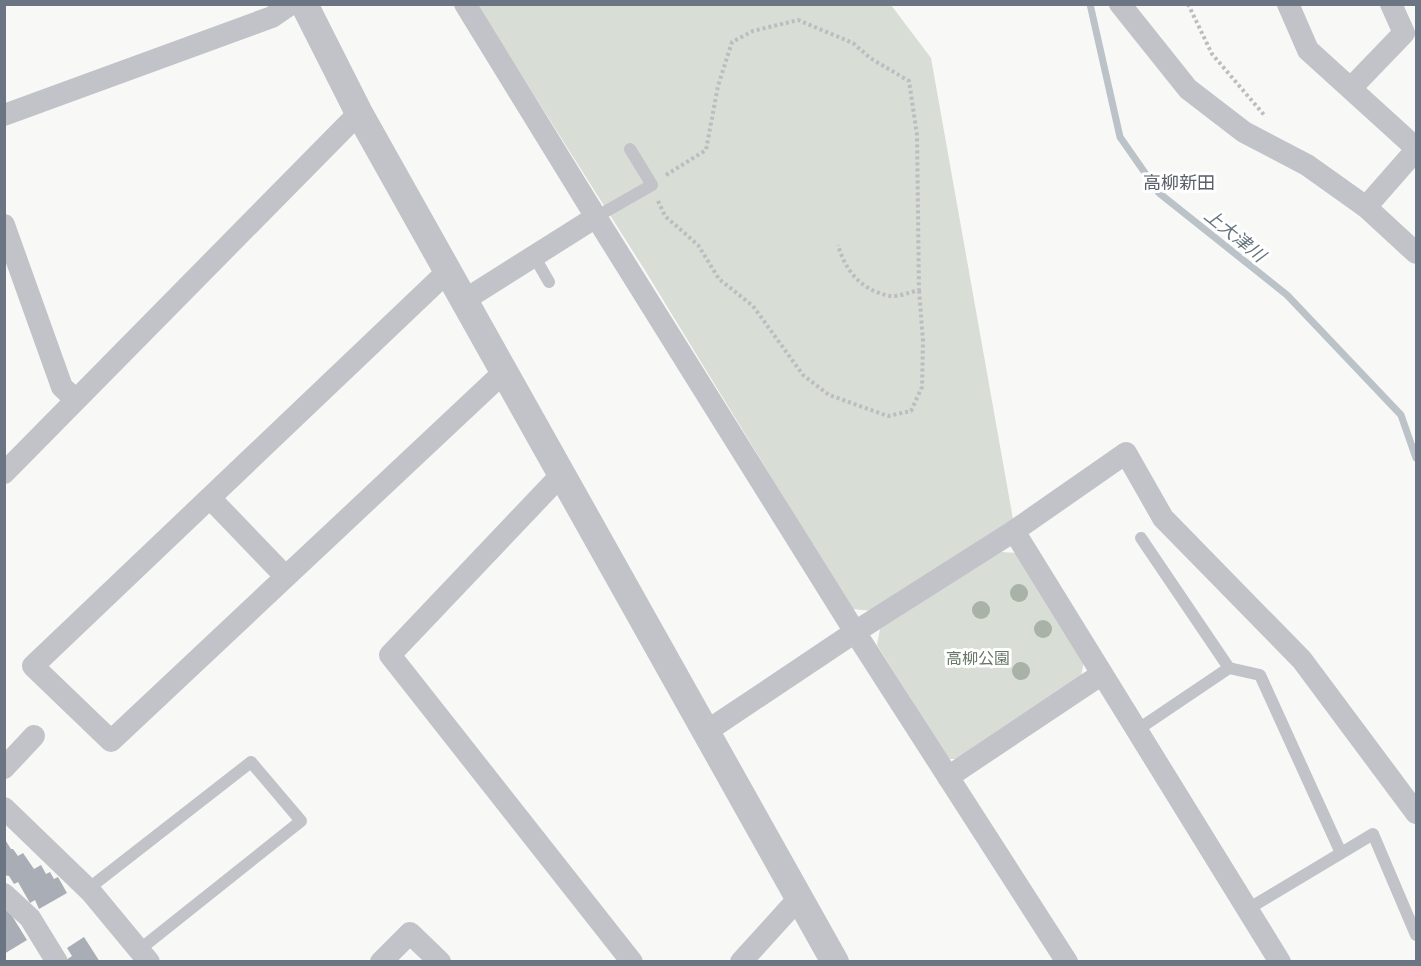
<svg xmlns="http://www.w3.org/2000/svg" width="1421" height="966" font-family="'Titillium Web','Noto Sans JP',sans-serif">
<rect width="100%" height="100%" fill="#f8f9f7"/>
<g fill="#d8ddd6">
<path d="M 477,5 L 891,5 L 931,58 L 1013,519 L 874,611 L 852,609 L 646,272 Z"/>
<path d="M 1001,552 L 1017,553 L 1084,661 L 1080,682 L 966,759 L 949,759 L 877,645 L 880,629 Z"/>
</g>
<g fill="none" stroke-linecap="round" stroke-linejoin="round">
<path stroke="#bbc2c8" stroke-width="7" d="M 1090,4 L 1120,137 L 1159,193 L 1287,295 L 1401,415 L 1416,458"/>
</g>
<g fill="#a9aeb6">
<path d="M 4,838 L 11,849 L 13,849 L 18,856 L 23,853 L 34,869 L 41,865 L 46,874 L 50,872 L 54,879 L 58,877 L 67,893 L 39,909 L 35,900 L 30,903 L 18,882 L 14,884 L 9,876 L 4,875 Z"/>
<path d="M 4,903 L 27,940 L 4,954 Z"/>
<path d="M 84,937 L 100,962 L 63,962 L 72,956 L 67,948 Z"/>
</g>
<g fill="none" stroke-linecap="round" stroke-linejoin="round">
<g stroke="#bbbdc0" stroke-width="4" stroke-dasharray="3 3" stroke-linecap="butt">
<path d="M 1188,4 L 1212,54 L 1265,116"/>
<path d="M 666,175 L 706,150 L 718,86 L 732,42 L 753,31 L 798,20 L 853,43 L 870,58 L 909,81 L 917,135 L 919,290 C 911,292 898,297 890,296 C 861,290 846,272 838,245"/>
<path d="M 658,201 L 665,216 L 698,245 L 719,279 L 753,306 L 803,375 L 829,395 L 888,416 L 911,411 L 922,387 L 923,341 L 919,290"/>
</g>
<g stroke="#c1c3c8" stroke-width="12">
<path d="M 596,217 L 652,185 L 630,149"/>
<path d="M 534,256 L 549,282"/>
<path d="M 1141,538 L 1229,668"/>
<path d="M 1137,730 L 1229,668 L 1260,675 L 1341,853"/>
<path d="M 88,889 L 251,762 L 301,821 L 139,950"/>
<path d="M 1248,909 L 1373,834 L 1416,935"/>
</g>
<g stroke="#c1c3c8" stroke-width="22">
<path d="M 465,4 L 596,217"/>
<path d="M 1120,4 L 1188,89 L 1244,132 L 1307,165 L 1366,207 L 1416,253"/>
<path d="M 1288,4 L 1308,50 L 1416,148"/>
<path d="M 1352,87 L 1404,33 L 1391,4"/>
<path d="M 4,115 L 272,17 L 291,4"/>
<path d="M 1366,207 L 1416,150"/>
<path d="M 4,225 L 62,387 L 75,399"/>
<path d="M 448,271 L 33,666 L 111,741 L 505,371"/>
<path d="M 466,299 L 596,217 L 855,632 L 707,731"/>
<path d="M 4,473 L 359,113"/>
<path d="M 562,474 L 390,655 L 632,962"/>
<path d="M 210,498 L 285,576"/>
<path d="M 1014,531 L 1126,453 L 1163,518 L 1302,660 L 1416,813"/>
<path d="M 4,768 L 34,736"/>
<path d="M 948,777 L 1102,674"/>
<path d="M 4,808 L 91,892 L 149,962"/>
<path d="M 4,894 L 30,918 L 57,962"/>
<path d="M 381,962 L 410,933 L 440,962"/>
<path d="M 741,962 L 799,898"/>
<path d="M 1067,962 L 855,632 L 1014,531 L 1280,962"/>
</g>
<path stroke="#c1c3c8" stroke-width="28" d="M 304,4 L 359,113 L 835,962"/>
</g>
<g fill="#a8b2a7">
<circle cx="1019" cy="593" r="9"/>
<circle cx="981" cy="610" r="9"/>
<circle cx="1043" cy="629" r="9"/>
<circle cx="1021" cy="671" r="9"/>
</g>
<g text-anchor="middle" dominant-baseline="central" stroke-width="6" stroke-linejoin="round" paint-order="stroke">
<g font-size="16" fill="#667765" stroke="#fff">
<text x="978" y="658">高柳公園</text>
</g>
<g font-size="18" fill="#58606a" stroke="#fff">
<text x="1179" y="182">高柳新田</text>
</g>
<g font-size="18" font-style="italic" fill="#67757f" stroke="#fff">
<text transform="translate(1235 235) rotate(39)">上大津川</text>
</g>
</g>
<rect width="1421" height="966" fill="none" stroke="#6b7584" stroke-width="12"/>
</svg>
